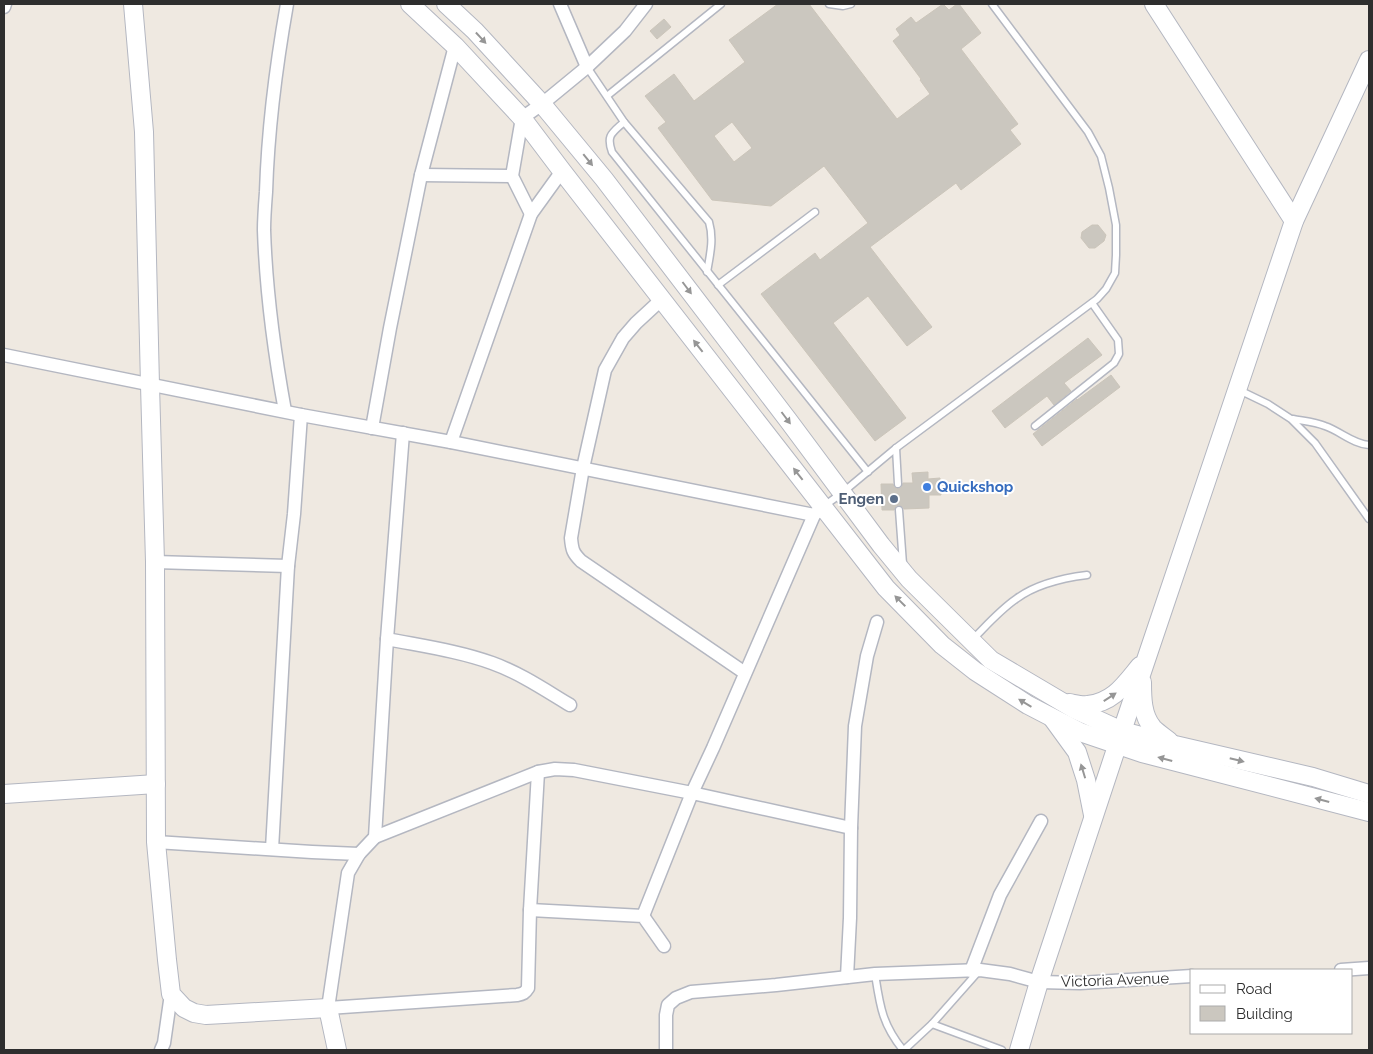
<svg xmlns="http://www.w3.org/2000/svg" width="1373" height="1054" font-family="Raleway,sans-serif">
<rect width="100%" height="100%" fill="#efe9e1"/>
<g fill="#cbc7bf" stroke="#cbc5ba" fill-rule="evenodd">
<path d="M 778,4 L 809,4 L 897,119 L 930,94 L 920,80 L 921,79 L 893,41 L 900,35 L 896,29 L 911,17 L 916,23 L 943,4 L 949,10 L 957,4 L 959,4 L 981,33 L 961,49 L 1018,124 L 1010,130 L 1021,144 L 961,190 L 956,183 L 870,247 L 932,327 L 907,346 L 868,296 L 833,323 L 906,418 L 875,441 L 761,294 L 815,253 L 820,260 L 868,223 L 824,166 L 771,206 L 712,200 L 658,128 L 666,122 L 645,96 L 674,74 L 694,101 L 745,62 L 729,40 ZM 732,122 L 752,148 L 734,162 L 714,136 Z"/>
<path d="M 664,19 L 671,27 L 657,39 L 650,31 Z"/>
<path d="M 1092,225 L 1098,225 L 1106,235 L 1104,241 L 1095,248 L 1089,248 L 1081,238 L 1082,232 Z"/>
<path d="M 1088,338 L 1102,355 L 1064,383 L 1071,391 L 1054,405 L 1047,396 L 1005,428 L 992,411 Z"/>
<path d="M 1111,375 L 1120,387 L 1042,446 L 1033,434 L 1077,399 L 1077,400 Z"/>
<path d="M 928,472 L 928,479 L 940,478 L 941,495 L 929,495 L 929,508 L 904,509 L 903,507 L 899,505 L 896,506 L 894,510 L 882,510 L 881,484 L 893,484 L 894,487 L 899,489 L 902,487 L 903,483 L 913,483 L 912,473 Z"/>
</g>
<g fill="none" stroke-linecap="round" stroke-linejoin="round">
<g stroke="#b4b7c1" stroke-width="9">
<g id="lane">
<path d="M 829,4 L 843,6 L 851,4"/>
<path d="M 587,67 L 624,122 L 709,222 C 714,239 710,255 707,272"/>
<path d="M 607,96 L 721,4"/>
<path d="M 624,122 C 612,133 606,135 612,152 L 868,472"/>
<path d="M 718,285 L 815,212"/>
<path d="M 1239,390 L 1268,404 L 1291,419 L 1315,443 L 1369,519"/>
<path d="M 1293,419 C 1303,421 1315,422 1325,426 C 1340,431 1353,444 1369,445"/>
<path d="M 1035,426 L 1114,363 L 1119,354 L 1118,340 L 1092,303"/>
<path d="M 896,448 L 898,484"/>
<path d="M 824,506 L 842,493 L 896,448 L 1097,299 L 1106,289 L 1115,273 L 1116,255 L 1116,225 L 1109,188 L 1101,156 L 1088,132 L 992,4"/>
<path d="M 899,510 L 903,564"/>
<path d="M 973,639 C 987,625 1000,610 1016,599 C 1036,584 1063,578 1087,575"/>
<path d="M 875,974 C 880,1006 882,1024 903,1050"/>
<path d="M 932,1024 L 1002,1050"/>
<path d="M 904,1050 L 932,1024 L 978,972"/>
</g>
</g>
<g stroke="#b4b7c1" stroke-width="15">
<g id="street">
<path d="M 560,4 L 587,67"/>
<path d="M 4,7 L 5,4"/>
<path d="M 421,175 L 512,176"/>
<path d="M 531,214 L 512,176 L 522,118 L 542,104 L 587,67 L 625,31 L 646,4"/>
<path d="M 662,299 L 636,323 L 623,338 L 605,370 L 583,468 L 571,538 C 572,550 573,553 581,561 L 745,673"/>
<path d="M 4,355 L 301,415 L 451,442 L 814,515 L 823,506"/>
<path d="M 285,411 C 274,351 266,291 264,230 C 264,218 265,205 266,192 C 268,129 276,66 287,4"/>
<path d="M 372,428 L 390,328 L 421,175 L 455,46"/>
<path d="M 403,433 L 387,639 L 375,837 L 359,854 L 348,873 L 328,1008 L 517,995 C 523,994 525,993 528,988 L 530,910 L 538,772"/>
<path d="M 451,442 L 531,214 L 562,171"/>
<path d="M 155,562 L 288,566"/>
<path d="M 387,639 C 422,646 459,651 492,663 C 520,673 545,690 570,705"/>
<path d="M 375,837 L 538,772 L 555,769 L 574,770 L 692,793 L 851,828"/>
<path d="M 156,842 L 312,852 L 359,854"/>
<path d="M 272,849 L 288,566 L 294,514 L 301,415"/>
<path d="M 530,910 L 643,916 L 664,946"/>
<path d="M 643,916 L 692,793 L 713,748 L 814,515"/>
<path d="M 1341,970 L 1369,968"/>
<path d="M 971,971 L 1000,895 L 1041,821"/>
<path d="M 847,977 L 850,918 L 851,828 L 855,726 L 867,656 L 877,622"/>
<path d="M 161,1050 L 164,1043 L 171,994"/>
<path d="M 666,1050 L 666,1015 L 668,1005 L 676,998 L 691,992 L 776,985 L 875,974 L 980,970 L 1010,974 L 1039,982 L 1080,983 L 1192,976"/>
</g>
</g>
<g stroke="#b4b7c1" stroke-width="20">
<g id="secondary">
<path d="M 133,4 L 144,132 L 150,385 L 155,562 L 156,842 L 167,960 L 171,994 L 184,1008 L 194,1013 L 206,1015 L 328,1008 L 337,1050"/>
<path d="M 410,4 L 455,46 L 522,118 L 562,171 L 886,588 L 942,645 L 975,671 L 1028,705 L 1080,732 L 1142,753 L 1369,812"/>
<path d="M 446,4 L 475,31 L 542,104 L 604,179 L 788,420 L 881,545 L 909,579 L 991,660 L 1074,709 L 1122,731 L 1175,745 L 1313,777 L 1369,794"/>
<path d="M 1154,4 L 1294,221"/>
<path d="M 1142,682 C 1142,697 1142,716 1153,728 C 1158,733 1164,737 1169,741"/>
<path d="M 1069,703 C 1075,704 1082,706 1088,705 C 1114,702 1125,684 1140,666"/>
<path d="M 1053,719 L 1077,752 L 1086,780 L 1093,815"/>
<path d="M 4,794 L 156,784"/>
<path d="M 1019,1050 L 1039,982 L 1122,731 L 1294,221 L 1369,60"/>
</g>
</g>
<use href="#lane" stroke="#fff" stroke-width="6"/>
<use href="#street" stroke="#fff" stroke-width="12"/>
<use href="#secondary" stroke="#fff" stroke-width="18"/>
</g>
<defs><path id="oneway-solid" d="M-6-.8H1V-3.2L6.5 0L1 3.2V.8H-6Z" transform="scale(1.25)"/></defs>
<g fill="#969696">
<use href="#oneway-solid" transform="translate(481 38) rotate(47)"/>
<use href="#oneway-solid" transform="translate(588 160) rotate(51)"/>
<use href="#oneway-solid" transform="translate(687 288) rotate(53)"/>
<use href="#oneway-solid" transform="translate(698 346) rotate(-128)"/>
<use href="#oneway-solid" transform="translate(786 418) rotate(53)"/>
<use href="#oneway-solid" transform="translate(798 474) rotate(-128)"/>
<use href="#oneway-solid" transform="translate(900 601) rotate(-135)"/>
<use href="#oneway-solid" transform="translate(1110 697) rotate(-33)"/>
<use href="#oneway-solid" transform="translate(1025 703) rotate(-149)"/>
<use href="#oneway-solid" transform="translate(1165 759) rotate(-165)"/>
<use href="#oneway-solid" transform="translate(1237 760) rotate(14)"/>
<use href="#oneway-solid" transform="translate(1083 771) rotate(-107)"/>
<use href="#oneway-solid" transform="translate(1322 800) rotate(-165)"/>
</g>
<circle fill="#3f7fe0" stroke="#fff" stroke-width="2" cx="927" cy="487" r="5"/>
<circle fill="#5c6f8a" stroke="#fff" stroke-width="2" cx="894" cy="499" r="5"/>
<g text-anchor="middle" dominant-baseline="central" stroke-width="4" stroke-linejoin="round" paint-order="stroke">
<g font-size="15" font-weight="bold" fill="#366cbe" stroke="#fff" text-anchor="start">
<text x="937" y="487">Quickshop</text>
</g>
<g font-size="15" font-weight="bold" fill="#4e5e75" stroke="#fff" text-anchor="end">
<text x="884" y="499">Engen</text>
</g>
<g font-size="15" fill="#2e2e2e" stroke="#fff">
<text transform="translate(1115 980) rotate(-2)">Victoria Avenue</text>
</g>
</g>
<rect width="1373" height="1054" fill="none" stroke="#2e2e2e" stroke-width="10"/>
<rect x="1190" y="969" width="162" height="65" fill="#ffffff" stroke="#ababab"/>
<rect x="1200" y="985" width="25" height="8" fill="#ffffff" stroke="#ababab"/>
<text x="1236" y="994" font-size="15" fill="#2e2e2e">Road</text>
<rect x="1200" y="1006" width="25" height="15" fill="#cbc7bf" stroke="#ababab"/>
<text x="1236" y="1019" font-size="15" fill="#2e2e2e">Building</text>
</svg>
